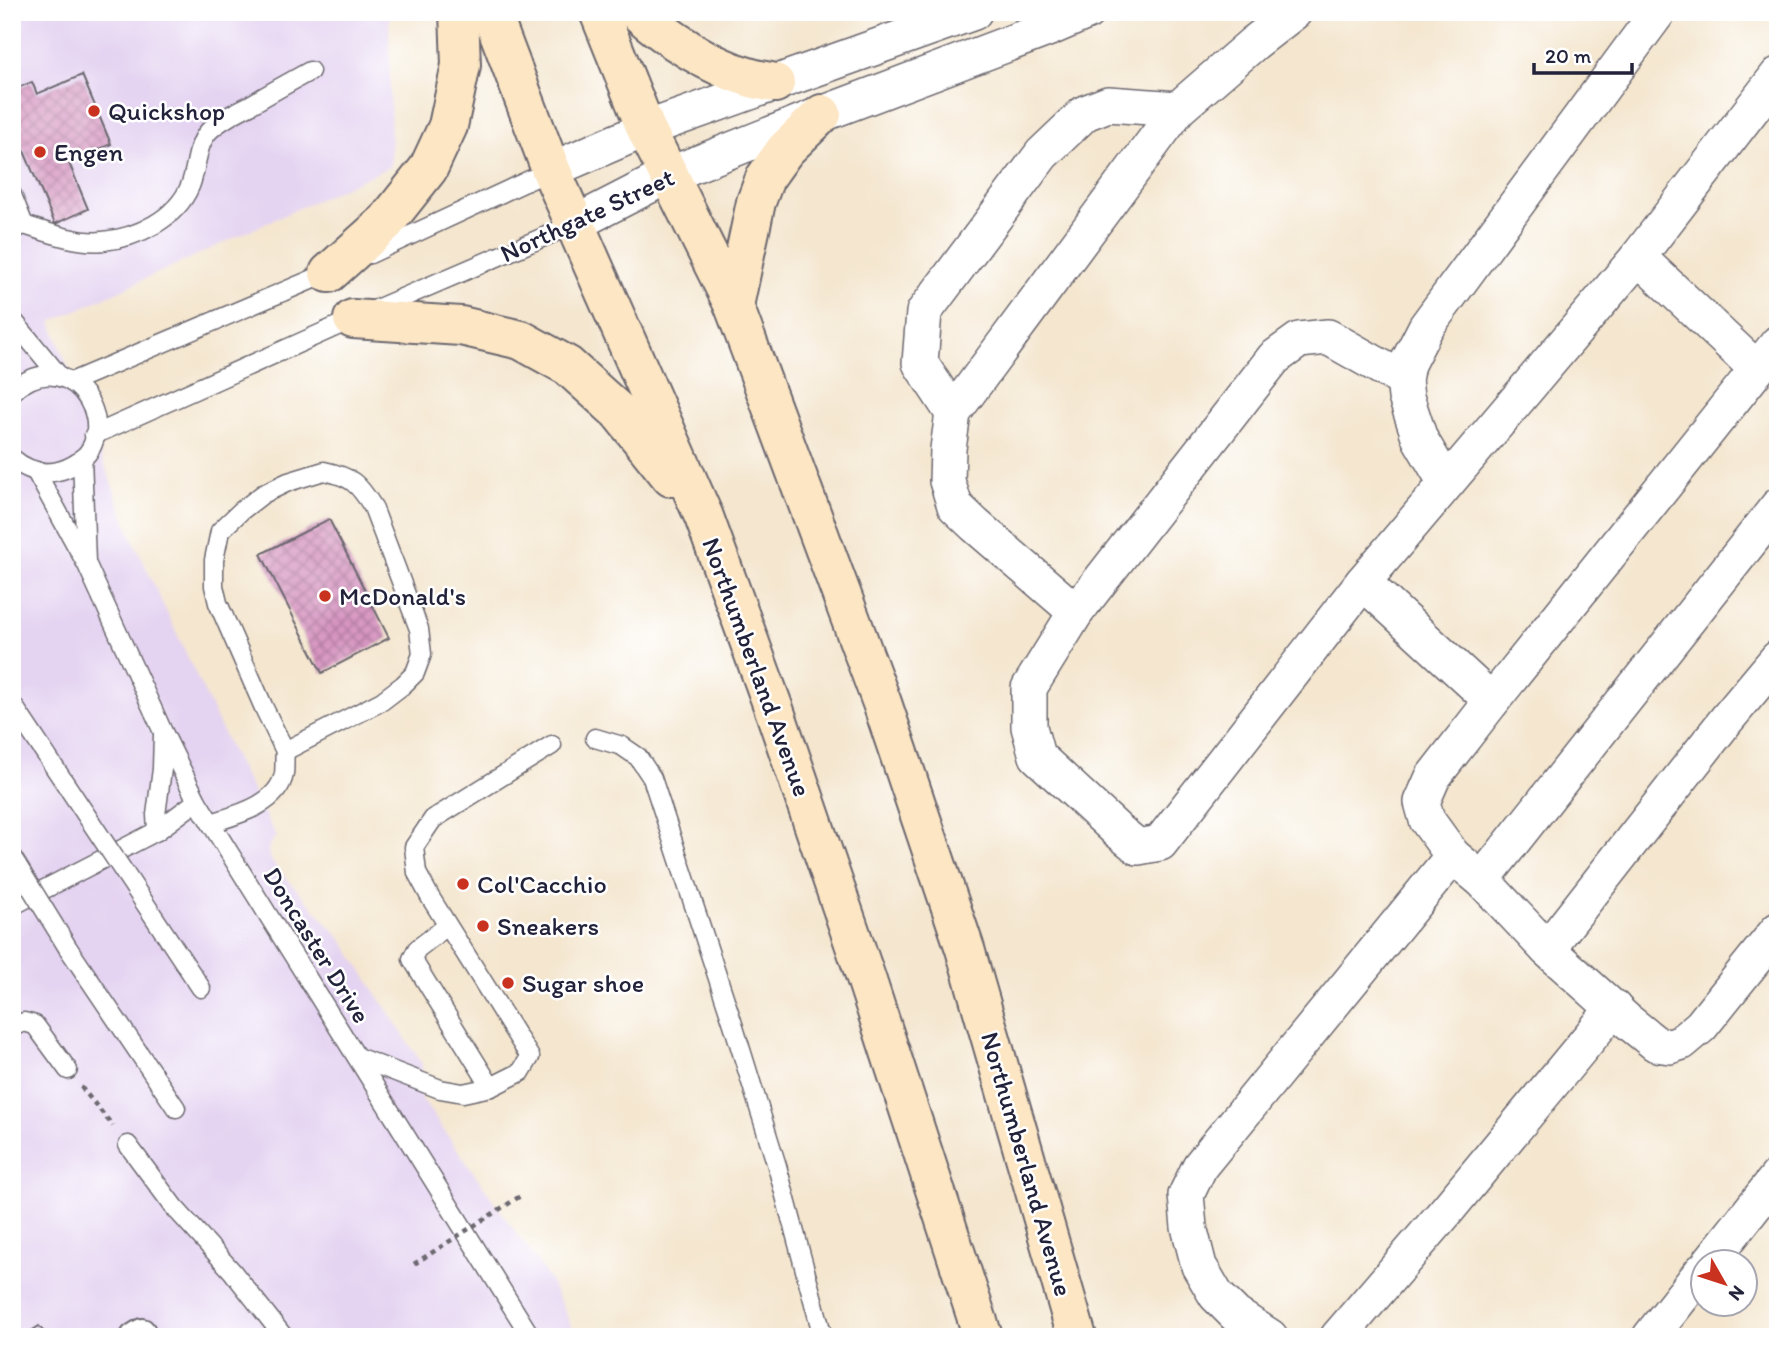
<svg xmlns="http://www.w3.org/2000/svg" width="1790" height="1349" font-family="Itim,sans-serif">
<defs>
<pattern id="building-cross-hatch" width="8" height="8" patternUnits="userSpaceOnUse" patternTransform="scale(1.75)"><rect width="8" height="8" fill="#d795c1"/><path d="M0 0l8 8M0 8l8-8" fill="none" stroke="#ae799e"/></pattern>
</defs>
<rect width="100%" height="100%" fill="#fff"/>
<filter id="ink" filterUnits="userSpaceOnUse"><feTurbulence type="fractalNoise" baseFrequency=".0143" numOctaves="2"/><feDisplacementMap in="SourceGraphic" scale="14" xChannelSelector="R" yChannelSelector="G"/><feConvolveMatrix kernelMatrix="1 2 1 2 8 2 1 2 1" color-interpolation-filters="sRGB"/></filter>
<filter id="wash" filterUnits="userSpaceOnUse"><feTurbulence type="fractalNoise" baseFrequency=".00686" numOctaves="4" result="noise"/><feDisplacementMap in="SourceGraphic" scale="28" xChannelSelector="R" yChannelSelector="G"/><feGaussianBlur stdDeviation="1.57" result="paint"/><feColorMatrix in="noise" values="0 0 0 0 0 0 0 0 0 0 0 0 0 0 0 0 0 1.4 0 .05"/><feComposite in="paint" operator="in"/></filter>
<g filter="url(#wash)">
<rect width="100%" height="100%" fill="#f4e6cf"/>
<path fill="#e4d3f1" d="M 12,12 L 389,12 L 391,166 L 51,322 L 132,538 L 233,754 L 276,836 L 269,846 L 268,852 L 272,862 L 343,941 L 422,1064 L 421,1098 L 549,1279 L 577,1337 L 12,1337 Z"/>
<g id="blocks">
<g fill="url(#building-cross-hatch)">
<path d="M 82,75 L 111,144 L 69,163 L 88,209 L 55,224 L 12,123 L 12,90 L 32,82 L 37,94 Z"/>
<path d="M 329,519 L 389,638 L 322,673 L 261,554 Z"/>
<path d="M 39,1326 L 43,1331 L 35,1337 L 22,1337 Z"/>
</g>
</g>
</g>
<g filter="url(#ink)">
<use href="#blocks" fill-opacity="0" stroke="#6c676f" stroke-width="2"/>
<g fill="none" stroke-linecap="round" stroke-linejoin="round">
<g stroke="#6c676f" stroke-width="21">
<g id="service">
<path d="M 12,195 L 24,225"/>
<path d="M 12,230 L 24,225 C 46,232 80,244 103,241 C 137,238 176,219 190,186 C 197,169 196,145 209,131 C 220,120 236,112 250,105 C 270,93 290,82 310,71"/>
<path d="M 370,254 L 551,170"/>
<path d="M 12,319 L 60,377"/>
<path d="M 71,382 L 332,271"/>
<path d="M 12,392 C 74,334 137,445 62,470 C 43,476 26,470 12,458"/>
<path d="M 94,435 L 353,319 L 574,224"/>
<path d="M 82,458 L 86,562"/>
<path d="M 324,471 C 352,477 358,483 373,507 L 419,629 L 422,654 L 415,673 L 403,685 L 382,701 L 285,751 L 264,708 L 218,603 L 214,586 L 214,560 L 220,531 L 241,511 L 263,494 L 288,482 Z"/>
<path d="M 36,472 L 87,565 L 163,732 L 197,801 L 531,1337"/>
<path d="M 595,738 L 622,746 L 638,757 L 652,778 L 733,1024 L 777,1166 L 823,1337"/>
<path d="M 211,823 C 236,815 278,805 284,774 C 285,767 284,758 285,751"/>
<path d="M 157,831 L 156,815 L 162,769 L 163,734"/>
<path d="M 144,902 L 201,988"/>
<path d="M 12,906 L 157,831 L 197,801"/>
<path d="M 447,926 L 417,949 L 412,959 L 491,1087"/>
<path d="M 68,948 L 176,1108"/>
<path d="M 12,1027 L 24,1022 L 35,1025 L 68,1070"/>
<path d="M 357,1057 L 440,1089 L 463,1093 L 491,1087 L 521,1072 L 530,1057 L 430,897 L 417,873 L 414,847 L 433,819 L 552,745"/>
<path d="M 128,1145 L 174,1207 L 232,1271 L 284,1337"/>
</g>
</g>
<g stroke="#6c676f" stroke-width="30">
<path id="pedestrian" d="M 134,1337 L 142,1332"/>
</g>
<g stroke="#6c676f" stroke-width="38">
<g id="minor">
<path d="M 551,170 L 646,129 L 974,12"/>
<path d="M 574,224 L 671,174 L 822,114 L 1050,28 L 1087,12"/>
<path d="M 1638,257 L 1757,369"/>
<path d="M 1778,343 L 1492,701 L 1433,777 L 1422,802 L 1427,820 L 1453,856 L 1482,880 L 1547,949 L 1625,1019 L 1656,1044 L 1670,1046 L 1682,1042 L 1701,1026 L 1778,930"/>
<path d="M 1404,380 L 1328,337 L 1299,340 L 1274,358 L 1076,612 L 1029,688 L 1029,727 L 1037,756 L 1117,830 L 1138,847 L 1160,843 L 1363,582 L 1638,257 L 1778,75"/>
<path d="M 953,413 L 920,363 L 924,312 L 1042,154 L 1085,113 L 1108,104 L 1178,109"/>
<path d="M 1446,483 L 1420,439 L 1406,397 L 1404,380 L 1407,364 L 1426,327 L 1658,12"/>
<path d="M 1363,582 L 1492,701"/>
<path d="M 1076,612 L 975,525 L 955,506 L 947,481 L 948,449 L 953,413 L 1178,109 L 1254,43 L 1294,12"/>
<path d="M 1482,880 L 1778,506"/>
<path d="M 1547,949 L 1727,719 L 1778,658"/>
<path d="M 1710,1262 L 1778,1176"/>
<path d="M 1270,1337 L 1236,1315 L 1216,1295 L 1199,1266 L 1189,1227 L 1186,1195 L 1200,1166 L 1453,856"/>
<path d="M 1338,1337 L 1448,1209 L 1614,1008"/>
<path d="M 1650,1337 L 1702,1271"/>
</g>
</g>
<g stroke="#6c676f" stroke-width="42">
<g id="secondary">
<path d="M 491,12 L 551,170 L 704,517 L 775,712 L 866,978 L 983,1337"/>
<path d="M 599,12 L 646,129 L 734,306 L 882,703 L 965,949 L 1077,1337"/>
<path d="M 638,12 C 667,38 710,66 748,77 C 757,80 766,81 775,83"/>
<path d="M 329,273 L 386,222 L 428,169 L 448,126 L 461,65 L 459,12"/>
<path d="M 734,306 L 756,202 L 765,178 L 785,150 L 822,114"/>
<path d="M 353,319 L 461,326 L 521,340 L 568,366 L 619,412 L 671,477"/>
</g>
</g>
<path stroke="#6c676f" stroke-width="4.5" stroke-dasharray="5 5" stroke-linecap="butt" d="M 81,1087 L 113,1126"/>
<use href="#service" stroke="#fff" stroke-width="18"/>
<use href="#pedestrian" stroke="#fff" stroke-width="26"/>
<use href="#minor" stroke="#fff" stroke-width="35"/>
<use href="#secondary" stroke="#fce6c4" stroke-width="38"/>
<g stroke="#6c676f" stroke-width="21" stroke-linecap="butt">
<g id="service-bridge">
<path d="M 13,705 L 144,902"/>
<path d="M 12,857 L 68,948"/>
</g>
</g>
<path stroke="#6c676f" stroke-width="4.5" stroke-dasharray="5 5" stroke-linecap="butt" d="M 414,1264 L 522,1195"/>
<use href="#service-bridge" stroke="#fff" stroke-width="18"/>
</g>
</g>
<g fill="#c8321e" stroke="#fff" stroke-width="2.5">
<circle cx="94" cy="111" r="7"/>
<circle cx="40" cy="152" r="7"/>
<circle cx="325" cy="596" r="7"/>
<circle cx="463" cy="884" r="7"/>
<circle cx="483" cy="926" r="7"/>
<circle cx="508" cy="983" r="7"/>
</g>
<g text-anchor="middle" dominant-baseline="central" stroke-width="5" stroke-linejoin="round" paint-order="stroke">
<g font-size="26" fill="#22223b" stroke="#fff" text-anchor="start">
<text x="108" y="111">Quickshop</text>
<text x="54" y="152">Engen</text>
<text x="339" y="596">McDonald's</text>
<text x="477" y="884">Col'Cacchio</text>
<text x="497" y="926">Sneakers</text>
<text x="522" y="983">Sugar shoe</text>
</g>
<g font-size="26" fill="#22223b" stroke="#fff">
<text transform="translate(587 215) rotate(-25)">Northgate Street</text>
<text transform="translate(757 667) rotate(70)">Northumberland Avenue</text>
<text transform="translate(317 945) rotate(58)">Doncaster Drive</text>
<text transform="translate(1027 1164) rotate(74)">Northumberland Avenue</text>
</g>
</g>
<rect width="1790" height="1349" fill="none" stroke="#fff" stroke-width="42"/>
<g transform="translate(1724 1283) rotate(129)"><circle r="33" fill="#ffffff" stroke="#a7a7b1" stroke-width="2"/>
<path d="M0-5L12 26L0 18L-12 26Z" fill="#c8321e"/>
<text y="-10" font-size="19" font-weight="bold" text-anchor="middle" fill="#22223b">N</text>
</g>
<path d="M1534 63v10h98v-10" fill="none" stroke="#22223b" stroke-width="3.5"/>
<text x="1545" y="63" font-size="21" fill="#22223b" stroke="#ffffff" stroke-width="5" paint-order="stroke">20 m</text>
</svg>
